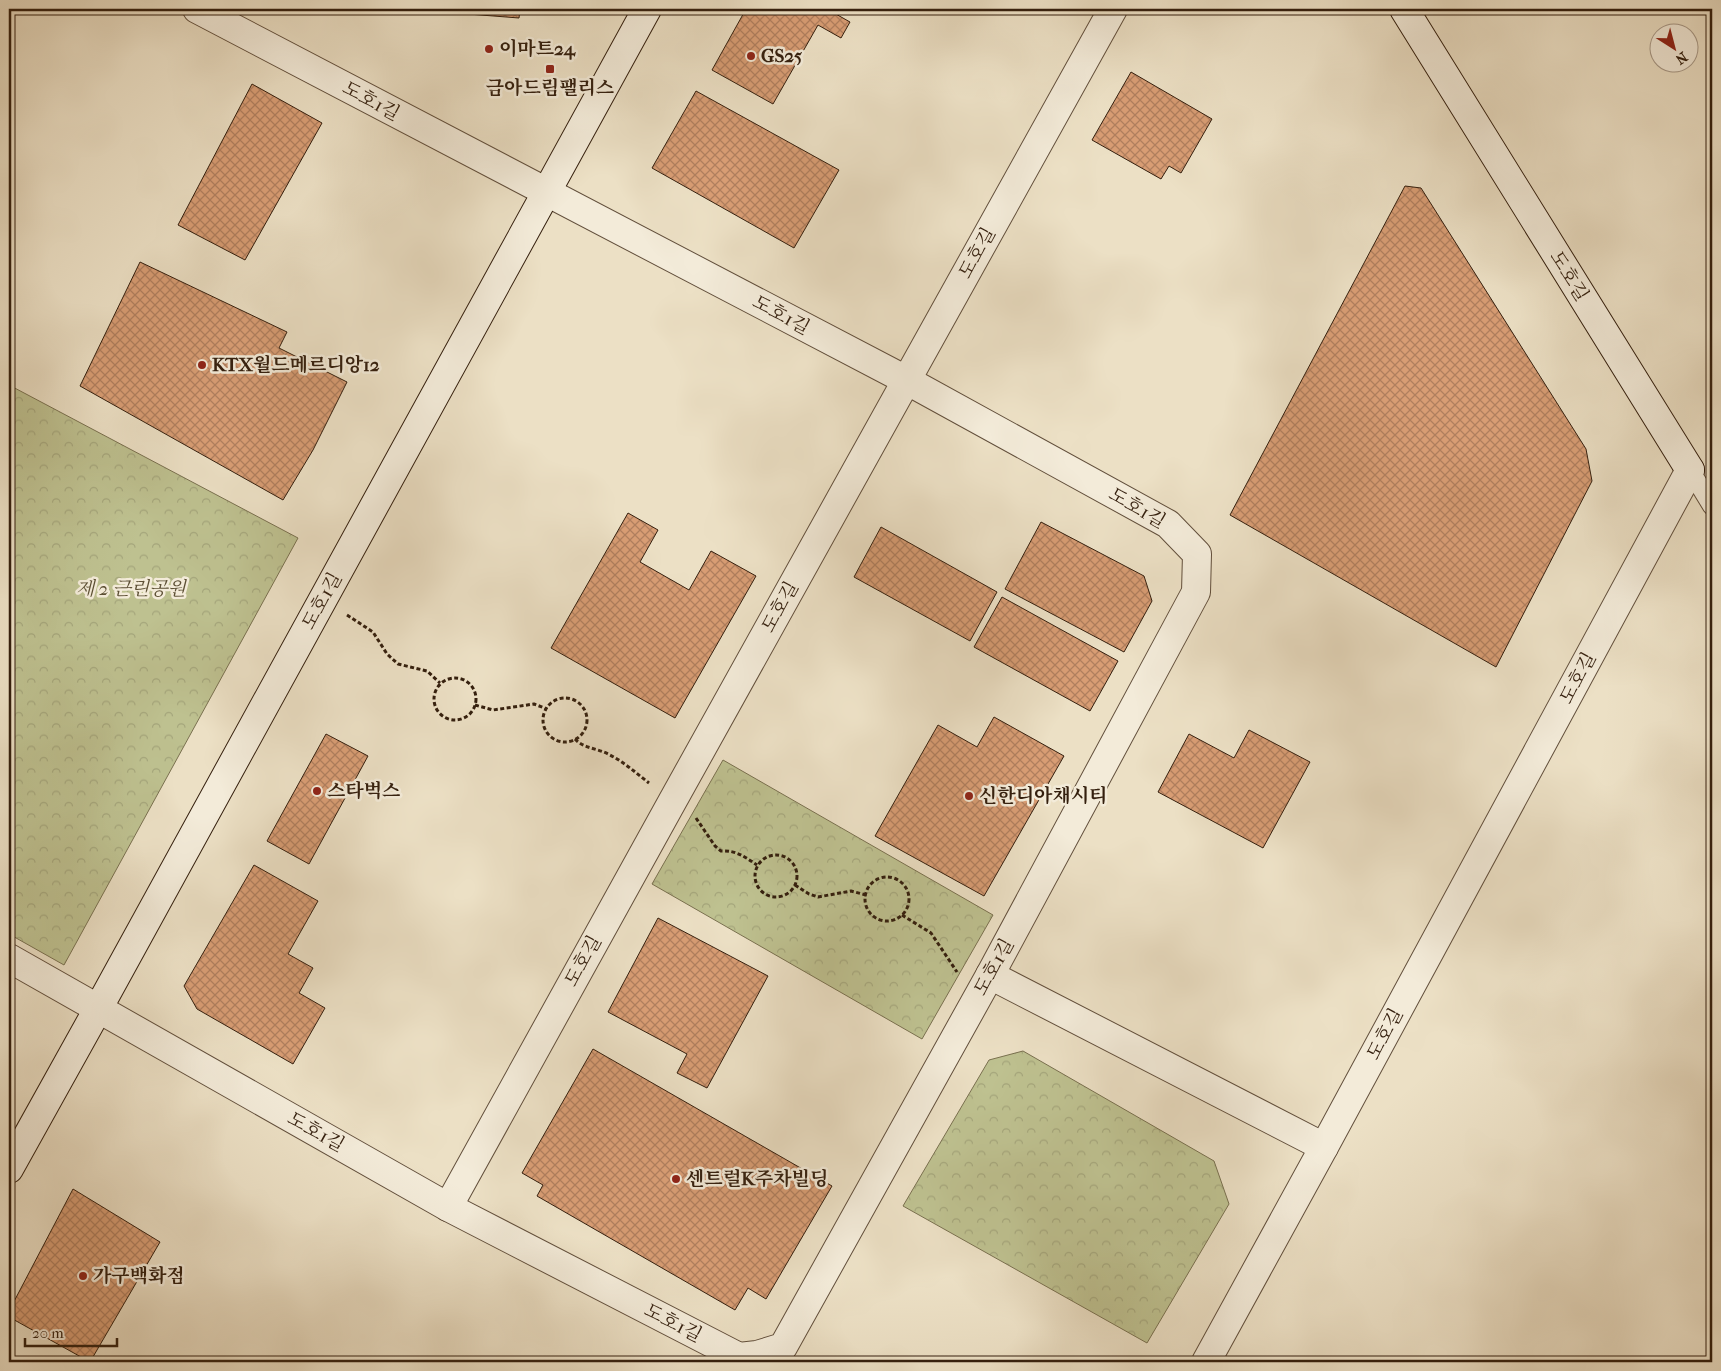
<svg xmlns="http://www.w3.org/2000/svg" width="1721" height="1371" font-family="'IM FELL French Canon','Noto Serif KR',serif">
<defs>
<pattern id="forest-crowns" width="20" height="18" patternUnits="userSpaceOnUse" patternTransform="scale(1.25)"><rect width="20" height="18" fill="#bec190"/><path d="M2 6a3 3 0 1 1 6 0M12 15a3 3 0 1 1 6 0" fill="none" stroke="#a4a57b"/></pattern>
<pattern id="building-cross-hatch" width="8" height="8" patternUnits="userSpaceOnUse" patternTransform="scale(1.25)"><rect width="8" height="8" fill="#d89d74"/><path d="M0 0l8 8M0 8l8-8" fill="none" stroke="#b07f5e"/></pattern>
</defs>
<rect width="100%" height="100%" fill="#ece0c5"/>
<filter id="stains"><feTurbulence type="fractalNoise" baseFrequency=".004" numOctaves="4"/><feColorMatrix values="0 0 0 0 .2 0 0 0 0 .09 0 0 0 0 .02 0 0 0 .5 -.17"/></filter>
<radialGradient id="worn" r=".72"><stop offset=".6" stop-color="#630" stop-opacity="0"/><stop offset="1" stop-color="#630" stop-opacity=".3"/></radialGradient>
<g fill="url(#forest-crowns)" stroke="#79704f">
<path d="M 9,385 L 298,538 L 64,965 L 9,934 Z"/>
<path d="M 723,760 L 993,915 L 922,1039 L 652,884 Z"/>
<path d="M 1023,1051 L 1214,1161 L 1229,1204 L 1147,1343 L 903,1206 L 989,1060 Z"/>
</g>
<g fill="url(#building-cross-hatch)" stroke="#341f0e">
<path d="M 404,9 L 520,9 L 519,18 Z"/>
<path d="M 746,9 L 827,9 L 850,22 L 841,38 L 818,25 L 773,104 L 712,70 Z"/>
<path d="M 1131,72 L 1212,119 L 1181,173 L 1169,166 L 1161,179 L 1092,140 Z"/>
<path d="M 252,84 L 322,123 L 245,260 L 178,225 Z"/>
<path d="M 696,91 L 839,170 L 794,248 L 652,168 Z"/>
<path d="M 1405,186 L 1421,188 L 1586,449 L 1592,481 L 1496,667 L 1230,515 Z"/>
<path d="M 140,262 L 287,332 L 279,348 L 347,382 L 313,450 L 283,500 L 80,386 Z"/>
<path d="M 628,513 L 658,530 L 640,562 L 689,590 L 711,551 L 756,576 L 675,718 L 551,648 Z"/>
<path d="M 1041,522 L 1144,576 L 1152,601 L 1124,652 L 1005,589 Z"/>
<path d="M 881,527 L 997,592 L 970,641 L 854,577 Z"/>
<path d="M 1002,597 L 1118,661 L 1090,711 L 974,647 Z"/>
<path d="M 994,717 L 1064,756 L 984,896 L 875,836 L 938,725 L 977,747 Z"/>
<path d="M 1249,730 L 1310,762 L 1263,848 L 1158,792 L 1189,734 L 1234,758 Z"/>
<path d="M 326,734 L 368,756 L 309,864 L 267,841 Z"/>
<path d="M 254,865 L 318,901 L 288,954 L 313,968 L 299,993 L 325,1008 L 293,1064 L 197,1009 L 184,986 Z"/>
<path d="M 658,918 L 768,976 L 707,1088 L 677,1073 L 687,1054 L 608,1012 Z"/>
<path d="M 593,1049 L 832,1186 L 766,1299 L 748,1288 L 735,1310 L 537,1196 L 543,1185 L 522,1173 Z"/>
<path d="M 73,1189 L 160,1242 L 90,1362 L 9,1317 L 9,1311 Z"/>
</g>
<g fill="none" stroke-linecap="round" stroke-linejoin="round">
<g stroke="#624f3c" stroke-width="20">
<path id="lane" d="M 1690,470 L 1712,506"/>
</g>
<g stroke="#624f3c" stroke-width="30">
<g id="street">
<path d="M 9,958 L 448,1207 L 739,1357 L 757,1355 L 783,1347 L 990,975 L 1196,592 L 1197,554 L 1168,524 L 906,380 L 197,9"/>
<path d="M 990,975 L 1324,1147"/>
<path d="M 448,1207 L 672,802 L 1113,9"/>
<path d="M 1206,1362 L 1324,1147 L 1690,470"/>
</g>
</g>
<g stroke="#341f0e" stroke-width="30">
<g id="secondary">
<path d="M 1404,9 L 1690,470"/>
<path d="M 9,1169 L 98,1009 L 647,9"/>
</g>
</g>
<g stroke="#341f0e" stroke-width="3" stroke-dasharray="4 2.5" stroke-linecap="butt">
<path d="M 347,615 L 373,632 L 387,654 L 398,664 L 427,671 L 440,683"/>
<circle cx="455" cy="699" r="21"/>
<circle cx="565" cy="720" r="22"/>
<path d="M 475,705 L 493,710 L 534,704 L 547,709"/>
<path d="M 575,739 C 584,749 598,748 610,755 C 624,762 636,773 649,783"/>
<path d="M 696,818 L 715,846 L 721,851 C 736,850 745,857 757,865"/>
<circle cx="776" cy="876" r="21"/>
<circle cx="887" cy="899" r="22"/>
<path d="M 795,885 L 809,894 L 818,897 L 851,891 L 866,895"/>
<path d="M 902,915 L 931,933 L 957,972"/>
</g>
<use href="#lane" stroke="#f3ebd9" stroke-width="18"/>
<use href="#street" stroke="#f3ebd9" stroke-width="28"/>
<use href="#secondary" stroke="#f3ebd9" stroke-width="28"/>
</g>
<g fill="#8f2418" stroke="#f3ebd9" stroke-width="2">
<circle cx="489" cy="49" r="5"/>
<circle cx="751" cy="56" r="5"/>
<rect x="545" y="64" width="10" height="10" rx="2.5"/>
<circle cx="202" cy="365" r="5"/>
<circle cx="317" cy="791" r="5"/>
<circle cx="969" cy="796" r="5"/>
<circle cx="676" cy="1179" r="5"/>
<circle cx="83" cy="1276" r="5"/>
</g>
<g text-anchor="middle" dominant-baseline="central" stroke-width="5" stroke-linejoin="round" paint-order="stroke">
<g font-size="19" font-weight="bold" fill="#341f0e" stroke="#f3ebd9" text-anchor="start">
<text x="499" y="49">이마트24</text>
<text x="761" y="56">GS25</text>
<text x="550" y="88" text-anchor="middle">금아드림팰리스</text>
<text x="212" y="365">KTX월드메르디앙12</text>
<text x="327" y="791">스타벅스</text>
<text x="979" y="796">신한디아채시티</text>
<text x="686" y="1179">센트럴K주차빌딩</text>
<text x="93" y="1276">가구백화점</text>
</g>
<g font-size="19" fill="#341f0e" stroke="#f3ebd9">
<text transform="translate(371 101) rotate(28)">도호1길</text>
<text transform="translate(977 253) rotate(-61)">도호길</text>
<text transform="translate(1569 276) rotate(58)">도호길</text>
<text transform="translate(781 315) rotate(28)">도호1길</text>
<text transform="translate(1137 508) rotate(30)">도호1길</text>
<text transform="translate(322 601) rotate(-61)">도호1길</text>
<text transform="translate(780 607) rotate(-61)">도호길</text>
<text transform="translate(1578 678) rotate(-62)">도호길</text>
<text transform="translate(583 961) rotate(-61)">도호길</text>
<text transform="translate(994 967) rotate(-61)">도호1길</text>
<text transform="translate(1385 1034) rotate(-62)">도호길</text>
<text transform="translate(316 1132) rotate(29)">도호1길</text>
<text transform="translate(673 1323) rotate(27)">도호1길</text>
</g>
<g font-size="19" font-style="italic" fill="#5d5035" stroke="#f3ebd9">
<text x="131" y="589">제 2 근린공원</text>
</g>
</g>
<rect width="1721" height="1371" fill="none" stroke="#ece0c5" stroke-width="30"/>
<rect x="10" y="10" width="1701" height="1351" fill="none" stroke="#341f0e" stroke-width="2.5"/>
<rect x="15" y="15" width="1691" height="1341" fill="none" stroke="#341f0e"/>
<g transform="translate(1674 48) rotate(144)"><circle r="24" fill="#f3ebd9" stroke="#a79988"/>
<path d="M0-4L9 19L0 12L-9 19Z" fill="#8f2418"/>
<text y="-8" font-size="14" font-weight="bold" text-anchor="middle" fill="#341f0e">N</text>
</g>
<path d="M25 1338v8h92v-8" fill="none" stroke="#341f0e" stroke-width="2.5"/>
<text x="32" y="1338" font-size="15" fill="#341f0e" stroke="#f3ebd9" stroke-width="4" paint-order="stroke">20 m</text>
<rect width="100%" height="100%" filter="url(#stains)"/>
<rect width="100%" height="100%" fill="url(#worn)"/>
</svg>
